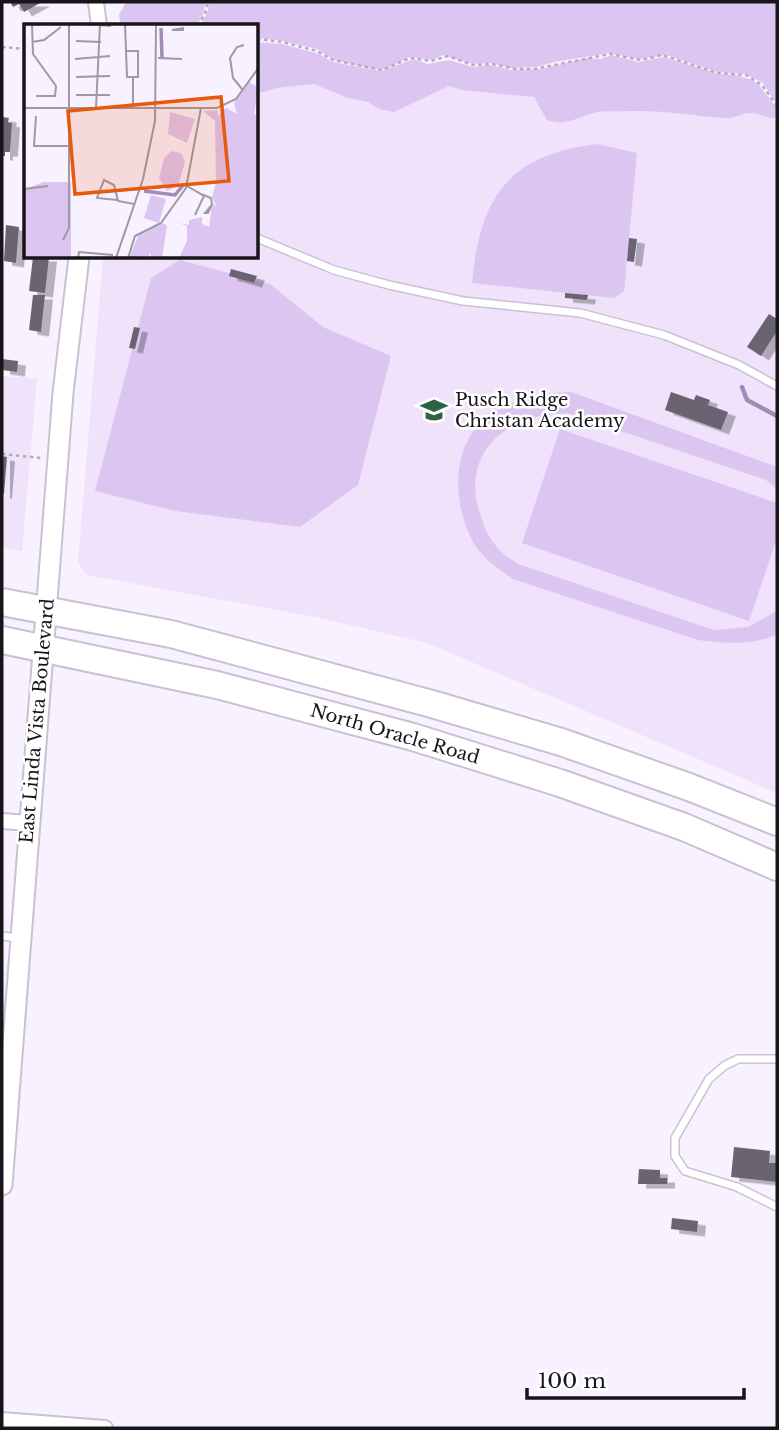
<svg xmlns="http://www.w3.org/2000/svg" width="779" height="1430" font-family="'Libre Baskerville',serif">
<defs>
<filter id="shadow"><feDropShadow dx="8" dy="4.5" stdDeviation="0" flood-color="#0004"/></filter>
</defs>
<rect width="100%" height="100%" fill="#f8f1ff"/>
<g fill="#efe2fa">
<path d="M 257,67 L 777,112 L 777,793 L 427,643 L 315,617 L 87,575 L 78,563 L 103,257 L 257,257 Z"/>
<path d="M 2,376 L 37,379 L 22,551 L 2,548 Z"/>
</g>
<g fill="#ddc5f1">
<path d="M 126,2 L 206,2 L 203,15 L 196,26 L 121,26 L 119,15 Z"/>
<path d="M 209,2 L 777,2 L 777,105 L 763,83 L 746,74 L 717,72 L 666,55 L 638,59 L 610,53 L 554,62 L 537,67 L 511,68 L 490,63 L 473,64 L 443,55 L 433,60 L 409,57 L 385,69 L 374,69 L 334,60 L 317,49 L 283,41 L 258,38 L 257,26 L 200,26 L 208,11 Z"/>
<path d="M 257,42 L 283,44 L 319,54 L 333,62 L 381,71 L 414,59 L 427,64 L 449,60 L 473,67 L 490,65 L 511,70 L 541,69 L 587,58 L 600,59 L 612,55 L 638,62 L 664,57 L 719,74 L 736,75 L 752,80 L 758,84 L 777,108 L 777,117 C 767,120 761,113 751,113 C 742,113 734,119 725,118 C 694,116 663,110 632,111 C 620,112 605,110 594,113 C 578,117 564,127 547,120 L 534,97 L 462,90 L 449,86 L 394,112 L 380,109 L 368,102 L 348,98 L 314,84 L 276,88 L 257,94 Z"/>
<path d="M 597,144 L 637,153 L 624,291 L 615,298 L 472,283 C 480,197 508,155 597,144 Z"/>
<path d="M 180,260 L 270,284 L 323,327 L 391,356 L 358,485 L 300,527 L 175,511 L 95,491 L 151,278 Z"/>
<path d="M 571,392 L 777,467 L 777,489 L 766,480 L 570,414 C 510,411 459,451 480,514 C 488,539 496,550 518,564 L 714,630 L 748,627 L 777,611 L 777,634 C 753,646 723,643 698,640 L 513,579 C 497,568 479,556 471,538 C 452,499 451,442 490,415 C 515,398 541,393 571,392 Z"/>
<path d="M 560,429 L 777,503 L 777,538 L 749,621 L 522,543 Z"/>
</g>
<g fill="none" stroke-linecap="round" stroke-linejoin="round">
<path stroke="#a38ab7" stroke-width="4.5" d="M 742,387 L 747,400 L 777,416"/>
</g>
<g fill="#6b6372" filter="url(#shadow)">
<path d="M 10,2 L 42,2 L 24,12 L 19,4 L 13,7 Z"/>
<path d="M 2,117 L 9,118 L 8,122 L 12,123 L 10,152 L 5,152 L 5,156 L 2,156 Z"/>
<path d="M 6,225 L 19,227 L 16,263 L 4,261 Z"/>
<path d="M 629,238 L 637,239 L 634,262 L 627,261 Z"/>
<path d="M 33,257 L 49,257 L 45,293 L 29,291 Z"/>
<path d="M 231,269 L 257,276 L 254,283 L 229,276 Z"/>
<path d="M 565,293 L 588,295 L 587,300 L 565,298 Z"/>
<path d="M 33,295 L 45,295 L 41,332 L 29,330 Z"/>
<path d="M 769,314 L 777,319 L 777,331 L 761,356 L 747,347 Z"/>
<path d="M 134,327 L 140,328 L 135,349 L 129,348 Z"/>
<path d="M 2,359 L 18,361 L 17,372 L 2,370 Z"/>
<path d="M 671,392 L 694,400 L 696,395 L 710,400 L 708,405 L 728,412 L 721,430 L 665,410 Z"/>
<path d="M 2,456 L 7,457 L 4,494 L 2,494 Z"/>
<path d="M 734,1147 L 770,1151 L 769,1163 L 777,1163 L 777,1182 L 731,1177 Z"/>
<path d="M 639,1169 L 660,1170 L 660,1178 L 667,1178 L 667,1184 L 638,1184 Z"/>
<path d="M 672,1218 L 698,1221 L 697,1232 L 671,1229 Z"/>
</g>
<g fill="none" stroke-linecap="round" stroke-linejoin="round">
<g stroke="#cac1d2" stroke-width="10">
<g id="lane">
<path d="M 257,238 L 334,270 L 389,285 L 463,301 L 580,313 L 664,335 L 739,365 L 777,386"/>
<path d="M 2,936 L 18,938"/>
<path d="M 777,1059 L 738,1059 L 724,1066 L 709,1079 L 675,1138 L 675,1156 L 685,1171 L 737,1187 L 777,1207"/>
</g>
</g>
<g stroke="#cac1d2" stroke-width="18">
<g id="street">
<path d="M 96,2 L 99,26"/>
<path d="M 2,821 L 29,823"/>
<path d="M 2,1420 L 105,1428"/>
</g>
</g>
<g stroke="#cac1d2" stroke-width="23">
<path id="secondary" d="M 2,1185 L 63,393 L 79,257"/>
</g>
<g stroke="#cac1d2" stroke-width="30">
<g id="highway">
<path d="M 2,602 L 171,634 L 432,704 L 561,742 L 689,787 L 777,822"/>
<path d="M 2,640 L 217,685 L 413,737 L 560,783 L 684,827 L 777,867"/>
</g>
</g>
<g stroke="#b3adb9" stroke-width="2.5" stroke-dasharray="3.5 3.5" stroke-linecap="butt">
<path d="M 198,26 L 205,14 L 208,2"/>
<path d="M 257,39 L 283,42 L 317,51 L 333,60 L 382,70 L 410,58 L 431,61 L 448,56 L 473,65 L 492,64 L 515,69 L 534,69 L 610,54 L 641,60 L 662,55 L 717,73 L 746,75 L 762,85 L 777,106"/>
<path d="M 2,47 L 26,49"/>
<path d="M 2,454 L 41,458"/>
</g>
<use href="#lane" stroke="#fff" stroke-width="7"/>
<use href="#street" stroke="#fff" stroke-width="14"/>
<use href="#secondary" stroke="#fff" stroke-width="19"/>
<use href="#highway" stroke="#fff" stroke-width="26"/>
</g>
<defs>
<g id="school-bare" transform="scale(2.1)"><path d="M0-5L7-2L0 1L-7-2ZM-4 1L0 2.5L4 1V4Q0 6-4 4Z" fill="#2d6247" stroke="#fff" stroke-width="2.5" paint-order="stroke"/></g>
</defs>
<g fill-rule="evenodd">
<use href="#school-bare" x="434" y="410"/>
</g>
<g text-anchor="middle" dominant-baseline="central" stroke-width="5" stroke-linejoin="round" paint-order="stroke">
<g font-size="18" fill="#17141a" stroke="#fff" text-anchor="start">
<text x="455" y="400">Pusch Ridge<tspan x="455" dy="21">Christan Academy</tspan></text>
</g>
<g font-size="18" fill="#17141a" stroke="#fff">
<text transform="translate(37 721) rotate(-85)">East Linda Vista Boulevard</text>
<text transform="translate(395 734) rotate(16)">North Oracle Road</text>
</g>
</g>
<g transform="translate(24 24)">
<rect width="234" height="234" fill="#f8f1ff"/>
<path d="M 225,58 L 235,64 L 230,90 L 235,93 L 234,234 L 155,234 L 163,217 L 163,202 L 155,199 L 165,201 L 165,196 L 178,193 L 178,200 L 185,203 L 188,180 L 192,182 L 188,173 L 192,159 L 191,97 L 179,87 L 193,86 L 194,92 L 202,84 L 213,90 L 210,79 ZM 146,88 L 171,95 L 163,119 L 144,110 ZM 148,127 L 157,129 L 161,138 L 154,162 L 143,167 L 135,154 L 140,134 ZM 19,158 L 47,158 L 47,234 L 0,234 L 0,166 ZM 127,171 L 142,175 L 135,199 L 120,194 ZM 139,199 L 143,202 L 138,234 L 127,234 L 126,228 L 124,234 L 105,234 L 115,210 Z" fill="#ddc5f1"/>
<path fill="none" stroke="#a38ab7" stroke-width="3.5" d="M 137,4 L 138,34M 120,167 L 151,171 L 160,160"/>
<path fill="none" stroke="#9e99a3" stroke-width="2" d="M 8,0 L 9,30 L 32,62 L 31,72 L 12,72M 63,0 L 87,2M 101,0 L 103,53 L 114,53 L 114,27 L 103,27M 160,4 L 148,6 L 160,6M 52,17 L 77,18M 8,18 L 20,16 L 37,3M 134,34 L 158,35M 51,35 L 86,32M 52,53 L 86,52M 109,53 L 109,84M 218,65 L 209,54 L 206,34 L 213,23 L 220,21M 52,71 L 86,71M 0,84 L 193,84 L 212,75 L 235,43M 72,84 L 76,0M 12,92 L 10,122 L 45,122M 163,162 L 180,172 L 171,191M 0,165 L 24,162M 177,170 L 187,174 L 188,180 L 187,182 L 184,189 L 181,189 L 187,182M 93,176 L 73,174 L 80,156 L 90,161 L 94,177 L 110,180M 39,216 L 45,204 L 45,0M 54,234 L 55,228 L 89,231M 92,234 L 119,155 L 131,97 L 132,0M 104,234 L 111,212 L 137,199 L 162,164 L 177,84"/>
<path fill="#e8590c" fill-opacity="0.15" stroke="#e8590c" stroke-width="3.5" d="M 197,73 L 205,157 L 51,170 L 44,87 Z"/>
<rect width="234" height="234" fill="none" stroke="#17141a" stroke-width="3.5"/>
</g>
<rect width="779" height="1430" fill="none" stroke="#17141a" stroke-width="7"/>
<path d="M527 1388v10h217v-10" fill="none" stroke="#17141a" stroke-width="3.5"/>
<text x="538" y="1388" font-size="21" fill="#17141a" stroke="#ffffff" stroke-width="5" paint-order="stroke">100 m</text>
</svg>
